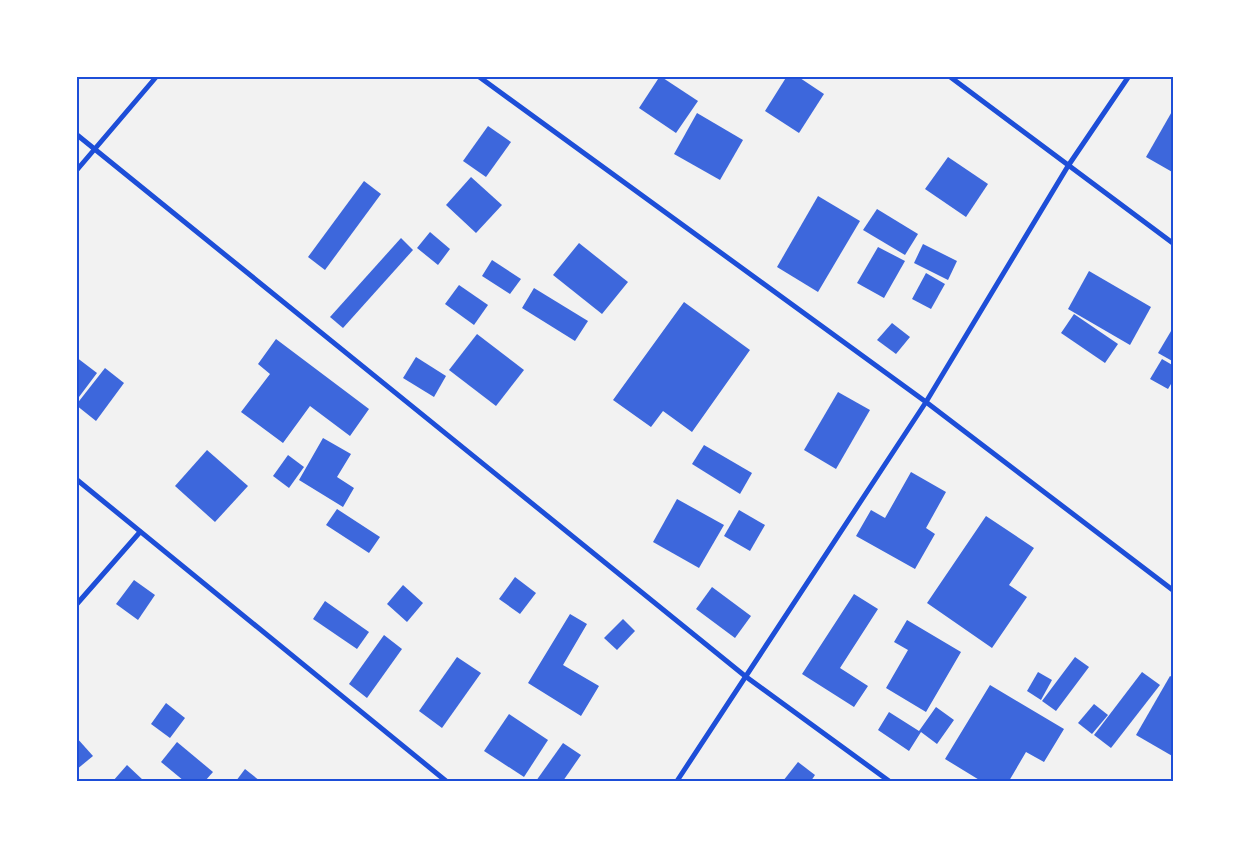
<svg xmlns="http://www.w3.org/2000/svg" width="1250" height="857" font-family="Jost,sans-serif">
<rect width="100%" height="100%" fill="#f2f2f2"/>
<g fill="#3d67dc">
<path d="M 660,76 L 698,101 L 676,133 L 639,108 Z"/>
<path d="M 787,76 L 797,76 L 824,94 L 799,133 L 765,111 Z"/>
<path d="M 1174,108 L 1174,173 L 1146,157 Z"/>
<path d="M 697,113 L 743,140 L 720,180 L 674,154 Z"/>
<path d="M 488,126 L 511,142 L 486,177 L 463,161 Z"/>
<path d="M 948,157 L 988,184 L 966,217 L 925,189 Z"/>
<path d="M 471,177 L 502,205 L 476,233 L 446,205 Z"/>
<path d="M 364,181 L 381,194 L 325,270 L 308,257 Z"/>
<path d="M 818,196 L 860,221 L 818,292 L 777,267 Z"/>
<path d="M 877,209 L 918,234 L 905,255 L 863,230 Z"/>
<path d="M 430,232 L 450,249 L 438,265 L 417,248 Z"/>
<path d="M 401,238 L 413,250 L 343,328 L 330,317 Z"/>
<path d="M 579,243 L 628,282 L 602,314 L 553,275 Z"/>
<path d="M 923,244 L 957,261 L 948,280 L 914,263 Z"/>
<path d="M 878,247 L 905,261 L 884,298 L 857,283 Z"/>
<path d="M 492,260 L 521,279 L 510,294 L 482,276 Z"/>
<path d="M 1089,271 L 1151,307 L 1130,345 L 1068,309 Z"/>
<path d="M 926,273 L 945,284 L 931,309 L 912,299 Z"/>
<path d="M 459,285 L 488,305 L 474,325 L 445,304 Z"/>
<path d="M 534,288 L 588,321 L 575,341 L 522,308 Z"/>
<path d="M 684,302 L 750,350 L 692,432 L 663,411 L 651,427 L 613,400 Z"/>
<path d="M 1074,314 L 1118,344 L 1105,363 L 1061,333 Z"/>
<path d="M 892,323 L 910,337 L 896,354 L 877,340 Z"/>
<path d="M 1174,326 L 1174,362 L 1158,353 Z"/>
<path d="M 477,334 L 524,370 L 496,406 L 449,370 Z"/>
<path d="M 276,339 L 369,409 L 350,436 L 310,406 L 283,443 L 241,412 L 270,374 L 258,364 Z"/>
<path d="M 76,357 L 97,373 L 76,401 Z"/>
<path d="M 416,357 L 446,376 L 434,397 L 403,378 Z"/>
<path d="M 1162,359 L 1174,366 L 1174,379 L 1168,389 L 1150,379 Z"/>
<path d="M 105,368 L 124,383 L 96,421 L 76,405 Z"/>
<path d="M 838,392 L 870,410 L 836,469 L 804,450 Z"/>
<path d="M 323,438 L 351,454 L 337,477 L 354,488 L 343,507 L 299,480 Z"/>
<path d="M 704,445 L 752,473 L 740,494 L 692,464 Z"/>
<path d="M 207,450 L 248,486 L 215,522 L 175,486 Z"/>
<path d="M 288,455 L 304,467 L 289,488 L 273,476 Z"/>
<path d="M 911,472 L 946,492 L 926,528 L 935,534 L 915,569 L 856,536 L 871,510 L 885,518 Z"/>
<path d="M 677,499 L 724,525 L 699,568 L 653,542 Z"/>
<path d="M 337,509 L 380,537 L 369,553 L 326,525 Z"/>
<path d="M 739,510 L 765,525 L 750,551 L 724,536 Z"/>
<path d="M 986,516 L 1034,548 L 1009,585 L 1027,597 L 992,648 L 927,603 Z"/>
<path d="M 515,577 L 536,593 L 520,614 L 499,599 Z"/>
<path d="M 134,580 L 155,595 L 138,620 L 116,604 Z"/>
<path d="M 403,585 L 423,603 L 407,622 L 387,604 Z"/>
<path d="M 712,587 L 751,616 L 735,638 L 696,609 Z"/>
<path d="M 854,594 L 878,609 L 840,668 L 868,686 L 854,707 L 802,674 Z"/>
<path d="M 325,601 L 369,632 L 357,649 L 313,619 Z"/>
<path d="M 570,614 L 587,624 L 563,665 L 599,686 L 581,716 L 528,683 Z"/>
<path d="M 623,619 L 635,631 L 617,650 L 604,638 Z"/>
<path d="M 907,620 L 961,652 L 926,712 L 886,688 L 908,650 L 894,642 Z"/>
<path d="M 384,635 L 402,649 L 367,698 L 349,684 Z"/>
<path d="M 457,657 L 481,673 L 442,728 L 419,711 Z"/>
<path d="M 1075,657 L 1089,667 L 1056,711 L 1042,701 Z"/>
<path d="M 1038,672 L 1052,680 L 1041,700 L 1027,691 Z"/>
<path d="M 1142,672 L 1160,685 L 1111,748 L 1094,735 Z"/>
<path d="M 1170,676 L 1174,678 L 1174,757 L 1136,735 Z"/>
<path d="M 990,685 L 1064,729 L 1044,762 L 1026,752 L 1009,781 L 981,781 L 945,759 Z"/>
<path d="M 166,703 L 185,718 L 170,738 L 151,724 Z"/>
<path d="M 1094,704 L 1108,715 L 1092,734 L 1078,723 Z"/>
<path d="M 936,707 L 954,720 L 937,744 L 921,732 L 909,751 L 878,730 L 889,712 L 919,731 Z"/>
<path d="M 509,714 L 548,740 L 524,777 L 484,751 Z"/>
<path d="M 76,737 L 93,756 L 76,770 Z"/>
<path d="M 177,742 L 213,772 L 205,781 L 184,781 L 161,762 Z"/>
<path d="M 563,743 L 581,755 L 563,781 L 536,781 Z"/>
<path d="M 798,762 L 815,775 L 811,781 L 783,781 Z"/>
<path d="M 127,765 L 144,781 L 113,781 Z"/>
<path d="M 245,769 L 260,781 L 236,781 Z"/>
</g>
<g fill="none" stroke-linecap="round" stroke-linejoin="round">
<g stroke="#1d4ed8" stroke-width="5">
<path d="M 478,76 L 926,402 L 1174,591"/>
<path d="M 949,76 L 1174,244"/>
<path d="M 76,134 L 745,676 L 889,781"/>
<path d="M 76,171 L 157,76"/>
<path d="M 76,479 L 446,781"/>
<path d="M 76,605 L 140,532"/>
<path d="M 677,781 L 926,402 L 1068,166 L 1129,76"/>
</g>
</g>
<rect width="1250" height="857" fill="none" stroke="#ffffff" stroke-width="155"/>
<rect x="78" y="78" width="1094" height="702" fill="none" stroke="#1d4ed8" stroke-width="2"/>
</svg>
